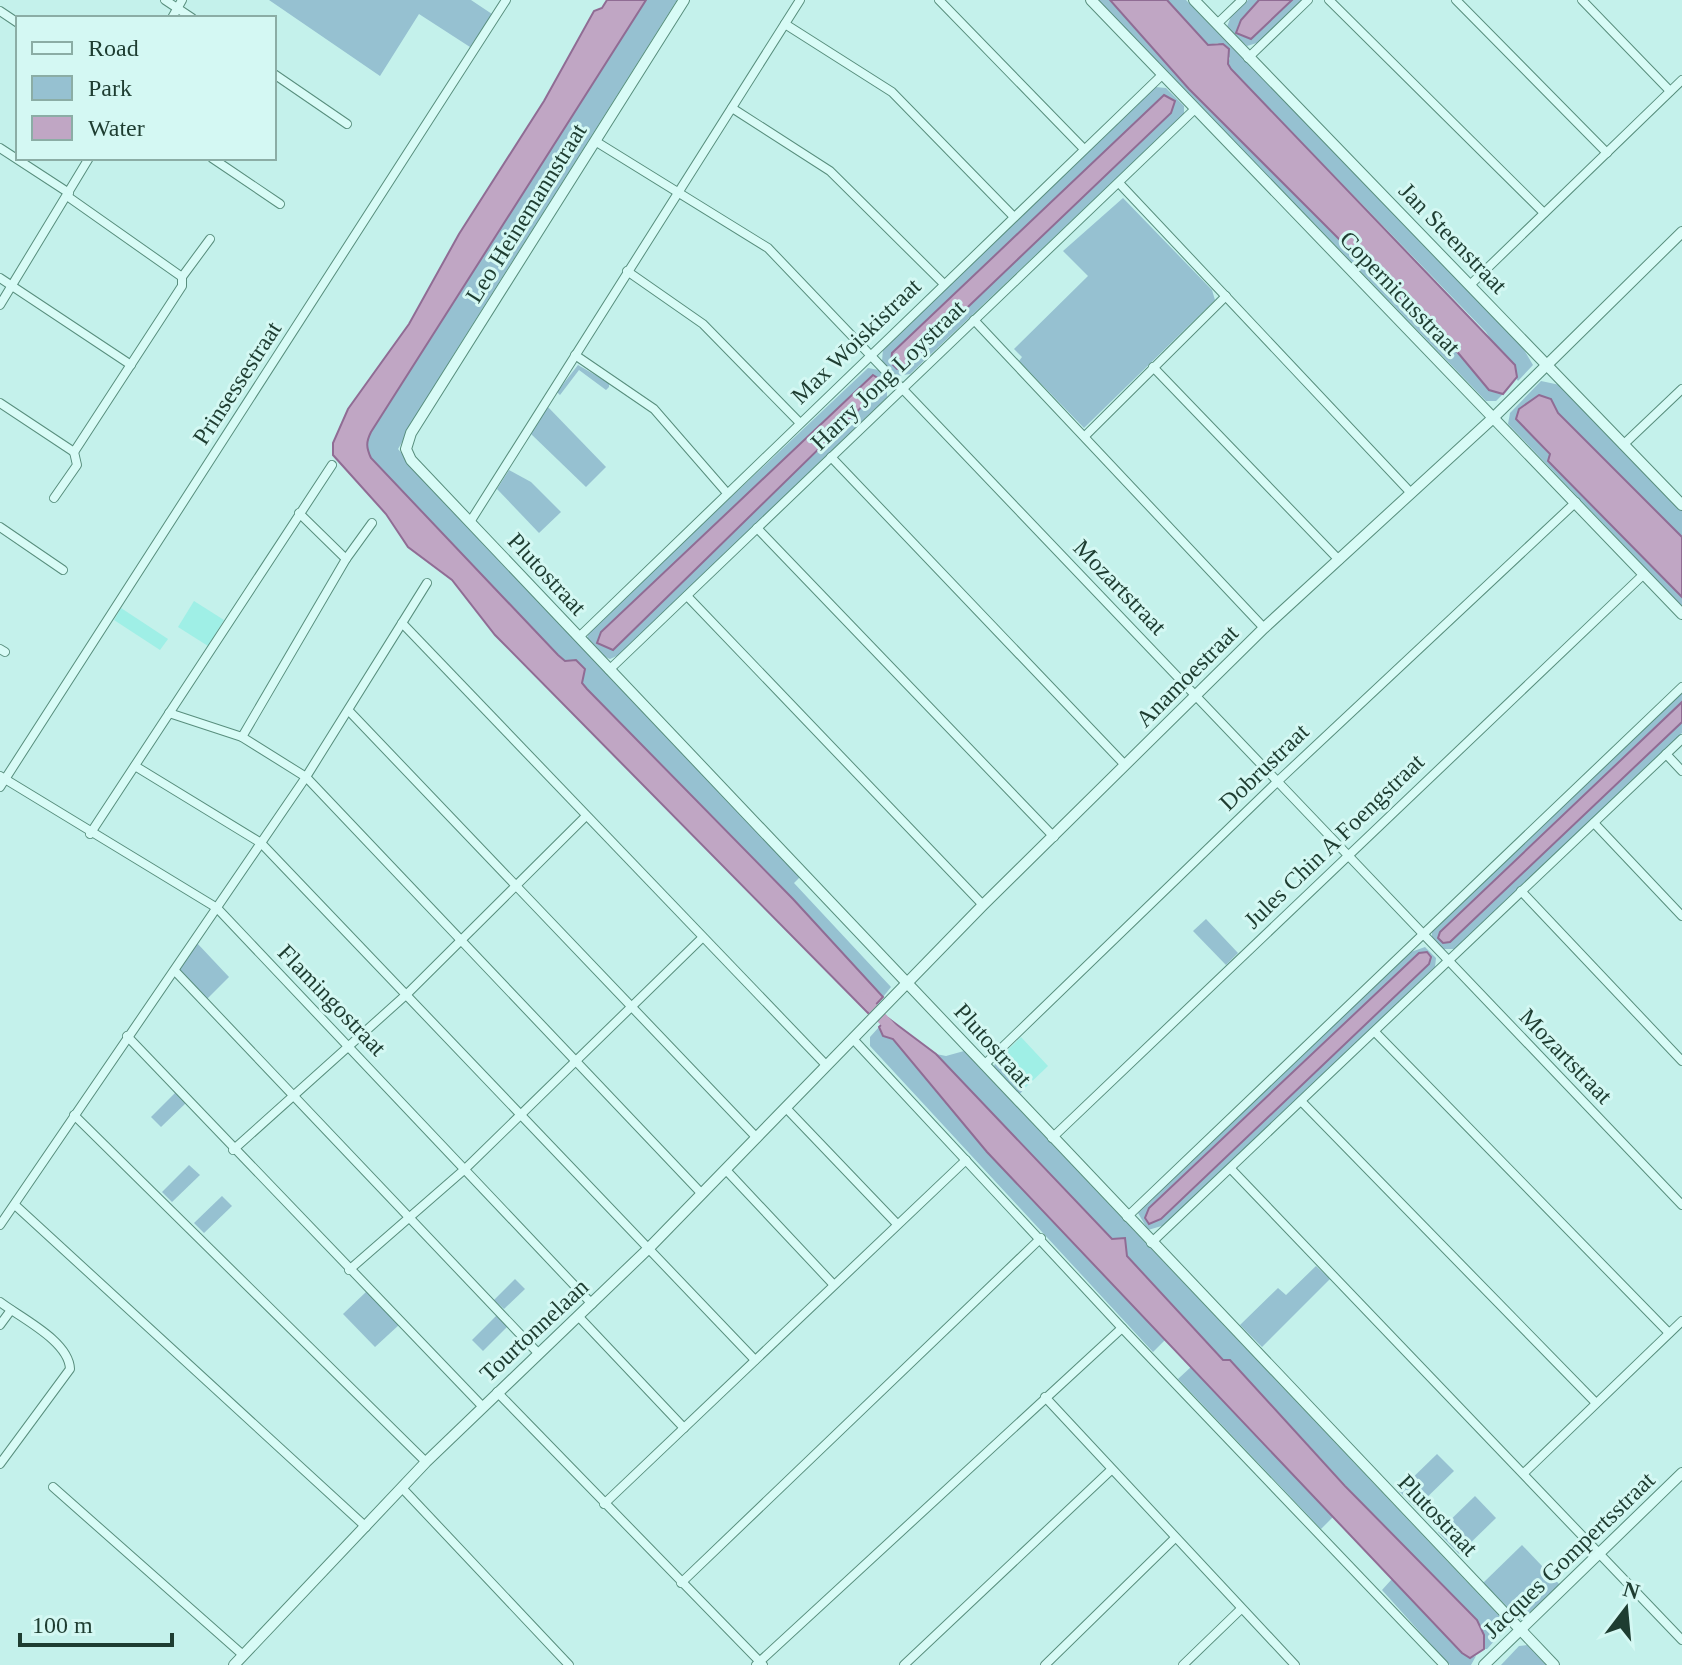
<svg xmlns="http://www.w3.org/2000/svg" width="1682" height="1665" font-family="Georgia,serif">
<rect width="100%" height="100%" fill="#c4f1eb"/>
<g fill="#96c1d1" fill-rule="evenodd">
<path d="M 269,0 L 471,0 L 492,14 L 470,47 L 419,14 L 380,76 Z"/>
<path d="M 646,0 L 677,0 L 454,354 L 398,449 L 435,493 L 801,876 L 794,883 L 891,987 L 883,997 L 793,899 L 587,689 L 582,683 L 585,669 L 576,660 L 565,661 L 558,655 L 371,458 C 366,447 366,442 371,432 Z"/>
<path d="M 1098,0 L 1110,0 L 1189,89 L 1386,286 L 1449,342 L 1489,390 L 1503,394 L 1496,401 L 1486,401 Z"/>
<path d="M 1167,0 L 1186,0 L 1520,343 L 1533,365 L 1518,381 L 1486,332 L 1231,69 L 1228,64 L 1230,58 L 1218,43 L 1208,45 Z"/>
<path d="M 1248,0 L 1259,0 L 1238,25 L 1258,33 L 1292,0 L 1302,0 L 1260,42 L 1247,46 L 1227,27 L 1231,16 Z"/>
<path d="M 1155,87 L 1166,88 L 1184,106 L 1184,114 L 910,374 L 897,376 L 882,361 L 883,349 ZM 1164,95 L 1174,101 L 1171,113 L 901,369 Z"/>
<path d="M 1123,198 L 1212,290 L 1215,300 L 1084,428 L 1019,361 L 1022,357 L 1014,349 L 1088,276 L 1063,251 Z"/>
<path d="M 578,365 L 609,383 L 609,387 L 606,390 L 579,370 L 560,395 L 557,392 Z"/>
<path d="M 868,368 L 879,370 L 887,379 L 887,397 L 619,655 L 610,659 L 601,655 L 587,638 L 590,630 ZM 873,375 L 882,385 L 880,389 L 613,650 L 601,632 Z"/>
<path d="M 1541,381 L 1560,385 L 1682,510 L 1682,537 L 1555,410 L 1516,419 L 1682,597 L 1682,606 L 1508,424 L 1510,413 Z"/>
<path d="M 547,406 L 606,467 L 586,487 L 530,433 Z"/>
<path d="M 509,470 L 531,482 L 561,512 L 539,533 L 497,489 Z"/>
<path d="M 1682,692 L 1682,702 L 1440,932 L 1439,938 L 1450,942 L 1682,722 L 1682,733 L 1455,949 L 1440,949 L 1432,939 L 1432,931 Z"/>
<path d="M 1206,919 L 1238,953 L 1226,965 L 1193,931 Z"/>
<path d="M 196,942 L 229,977 L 206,1000 L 179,970 Z"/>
<path d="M 1425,947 L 1436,958 L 1435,967 L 1165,1225 L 1148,1230 L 1138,1213 L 1408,953 ZM 1419,953 L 1427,953 L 1431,957 L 1429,964 L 1161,1219 L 1149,1208 Z"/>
<path d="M 879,1027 L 883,1036 L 893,1039 L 987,1152 L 1166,1339 L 1153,1352 L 870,1046 L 870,1037 Z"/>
<path d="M 964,1051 L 1504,1621 L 1506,1628 L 1487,1649 L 1484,1649 L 1484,1635 L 1230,1360 L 1223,1360 L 1127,1255 L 1125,1238 L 1112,1240 L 936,1054 L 946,1056 Z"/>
<path d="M 997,1060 L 1024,1089 L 1018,1096 L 993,1068 Z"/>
<path d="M 178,1090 L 188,1101 L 161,1127 L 151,1117 Z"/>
<path d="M 189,1165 L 200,1175 L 172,1202 L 162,1192 Z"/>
<path d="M 222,1196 L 232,1206 L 204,1233 L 194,1223 Z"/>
<path d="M 1316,1266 L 1330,1279 L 1262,1347 L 1240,1325 L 1278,1288 L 1286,1295 Z"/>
<path d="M 515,1279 L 525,1289 L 504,1309 L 494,1300 Z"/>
<path d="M 367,1291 L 400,1324 L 375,1347 L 343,1314 Z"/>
<path d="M 497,1315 L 508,1326 L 483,1351 L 472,1340 Z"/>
<path d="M 1192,1366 L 1334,1516 L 1321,1529 L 1178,1379 Z"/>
<path d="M 1437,1454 L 1454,1471 L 1416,1508 L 1399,1491 Z"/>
<path d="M 1475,1496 L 1496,1518 L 1459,1554 L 1438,1532 Z"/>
<path d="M 1522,1545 L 1560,1585 L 1521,1620 L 1483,1583 Z"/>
<path d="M 1392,1579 L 1462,1653 L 1470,1658 L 1476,1656 L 1471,1665 L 1450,1665 L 1445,1660 L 1382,1590 Z"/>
<path d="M 1527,1645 L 1546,1665 L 1501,1665 L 1519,1646 Z"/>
</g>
<g fill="#9fefe6">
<path d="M 194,601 L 224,620 L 208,646 L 178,627 Z"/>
<path d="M 121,608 L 168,639 L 160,650 L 114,620 Z"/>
<path d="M 1021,1037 L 1048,1066 L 1024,1089 L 997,1060 Z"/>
</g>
<g fill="#c0a6c4" stroke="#906c94" stroke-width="2">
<path d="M 607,0 L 646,0 L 371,432 C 366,442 366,447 371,458 L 558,655 L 565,661 L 576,660 L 585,669 L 582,683 L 587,689 L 793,899 L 883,997 L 868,1013 L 495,635 L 452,580 L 408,547 L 386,514 L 333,455 L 333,443 L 348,409 L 409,324 L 459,234 L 544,101 L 594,11 L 602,8 Z"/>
<path d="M 1110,0 L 1167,0 L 1208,45 L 1223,44 L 1229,49 L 1228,64 L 1231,69 L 1515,365 L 1517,377 L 1503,394 L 1489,390 L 1449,342 L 1386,286 L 1189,89 Z"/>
<path d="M 1259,0 L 1292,0 L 1251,39 L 1236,33 L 1241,20 Z"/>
<path d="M 1164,95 L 1175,101 L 1171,113 L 905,367 L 897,369 L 891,363 L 892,353 Z"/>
<path d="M 873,375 L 884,382 L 880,389 L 613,650 L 597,643 L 601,632 Z"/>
<path d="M 1539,395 L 1551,399 L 1558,413 L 1682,537 L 1682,597 L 1548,461 L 1550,454 L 1516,419 L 1519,409 Z"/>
<path d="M 1682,702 L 1682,722 L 1450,942 L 1443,943 L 1438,938 L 1440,932 Z"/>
<path d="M 1427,952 L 1431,957 L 1429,964 L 1161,1219 L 1149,1224 L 1145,1218 L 1149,1208 L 1419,953 Z"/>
<path d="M 888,1018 L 936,1054 L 1112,1239 L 1125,1238 L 1127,1256 L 1223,1360 L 1230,1360 L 1345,1486 L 1477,1620 L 1484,1635 L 1484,1649 L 1470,1658 L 1462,1653 L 987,1152 L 893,1039 L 883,1036 L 879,1027 Z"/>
</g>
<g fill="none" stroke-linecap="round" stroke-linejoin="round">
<path stroke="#c0a6c4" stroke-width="11" d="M 862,997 L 894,1031"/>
<g stroke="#588e7d" stroke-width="10">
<g id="minor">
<path d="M 165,0 L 192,18"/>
<path d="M 939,0 L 1084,149"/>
<path d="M 1329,0 L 1544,213"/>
<path d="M 1456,0 L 1607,153"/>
<path d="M 1582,0 L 1670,91"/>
<path d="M 0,11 L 18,23"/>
<path d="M 172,18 L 182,0"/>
<path d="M 785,24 L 892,92 L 1014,217"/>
<path d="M 1217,24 L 1242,0"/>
<path d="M 1248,58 L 1308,0"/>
<path d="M 274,74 L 347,124"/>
<path d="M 732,108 L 830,171 L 944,284"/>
<path d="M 595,141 L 768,248 L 1682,1205"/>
<path d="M 0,148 L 69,193"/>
<path d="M 212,158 L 280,204"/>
<path d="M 1119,183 L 1411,493"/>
<path d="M 67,196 L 182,277"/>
<path d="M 627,271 L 703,324 L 800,423"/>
<path d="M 182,277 L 210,239"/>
<path d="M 0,278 L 131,365"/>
<path d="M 1471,284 L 1682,80"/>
<path d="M 0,305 L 89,158"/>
<path d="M 974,320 L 1264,628"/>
<path d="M 575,355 L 654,409 L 727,493"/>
<path d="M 1153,367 L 1339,560"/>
<path d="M 0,403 L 74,452"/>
<path d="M 1085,436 L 1226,296"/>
<path d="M 1623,445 L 1682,389"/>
<path d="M 74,452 L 182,286 L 182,277"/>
<path d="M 831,457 L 1125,765"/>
<path d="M 54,498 L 77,465 L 74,452"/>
<path d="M 299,513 L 346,559"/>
<path d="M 470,522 L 800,0"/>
<path d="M 0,527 L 63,570"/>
<path d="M 757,528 L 1054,837"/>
<path d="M 687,596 L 983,905"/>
<path d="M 402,623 L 826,1065"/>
<path d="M 579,637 L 1162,75"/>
<path d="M 0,649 L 5,652"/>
<path d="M 609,670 L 1195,109"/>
<path d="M 350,712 L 757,1138"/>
<path d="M 169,713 L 242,737 L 306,777 L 702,1194"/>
<path d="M 242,737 L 346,559 L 372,523"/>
<path d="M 1666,754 L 1682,771"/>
<path d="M 135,766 L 261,843 L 755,1360"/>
<path d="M 0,776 L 217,908 L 592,1304"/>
<path d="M 0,787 L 506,0"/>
<path d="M 1594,823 L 1682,916"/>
<path d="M 90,834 L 332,465"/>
<path d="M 1521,891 L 1682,1061"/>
<path d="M 175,971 L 538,1353"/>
<path d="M 1375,1032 L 1669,1333"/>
<path d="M 127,1036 L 482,1406"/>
<path d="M 853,1039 L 1122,1328 L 1444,1665"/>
<path d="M 984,1065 L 1278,781 L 1576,502"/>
<path d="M 1301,1101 L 1596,1403"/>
<path d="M 786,1108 L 897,1224"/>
<path d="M 74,1115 L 426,1462"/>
<path d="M 1052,1138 L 1644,574"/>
<path d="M 233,1150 L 408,993 L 585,817"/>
<path d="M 1231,1169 L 1682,1640"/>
<path d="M 726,1170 L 833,1284"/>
<path d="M 15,1205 L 366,1527"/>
<path d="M 1127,1217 L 1682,687"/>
<path d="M 0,1225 L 306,777 L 427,583"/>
<path d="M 1151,1243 L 1682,739"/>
<path d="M 349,1270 L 465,1169 L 702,938"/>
<path d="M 0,1302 C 21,1318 69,1341 70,1369 L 0,1464"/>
<path d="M 579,1317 L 684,1428"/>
<path d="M 0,1325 L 11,1310"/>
<path d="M 497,1392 L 763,1665"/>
<path d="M 1045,1397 L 1295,1665"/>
<path d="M 1525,1472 L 1682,1321"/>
<path d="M 53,1487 L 243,1655"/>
<path d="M 403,1489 L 569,1665"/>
<path d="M 604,1504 L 966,1160"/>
<path d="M 681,1583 L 1041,1238"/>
<path d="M 756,1665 L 1122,1328"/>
<path d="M 904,1665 L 1111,1470"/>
<path d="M 1045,1665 L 1175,1538"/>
<path d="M 1183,1665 L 1241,1609"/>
</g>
</g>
<g stroke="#588e7d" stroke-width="12">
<g id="tertiary">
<path d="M 684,0 L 411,433 L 406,449 L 411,460 L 1554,1665"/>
<path d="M 1091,0 L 1682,614"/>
<path d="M 1194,0 L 1682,505"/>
<path d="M 234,1665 L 426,1462 L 649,1248 L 983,905 L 1264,628 L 1493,418 L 1682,232"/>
<path d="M 1484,1665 L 1682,1473"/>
</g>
</g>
<use href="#minor" stroke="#d8fbf6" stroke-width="8"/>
<use href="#tertiary" stroke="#d8fbf6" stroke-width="10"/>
</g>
<g text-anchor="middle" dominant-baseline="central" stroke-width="6" stroke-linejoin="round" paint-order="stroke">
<g font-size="24" fill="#1e3d31" stroke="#d4f8f3">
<text transform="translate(526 213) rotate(-58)">Leo Heinemannstraat</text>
<text transform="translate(1453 238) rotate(46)">Jan Steenstraat</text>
<text transform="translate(1400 293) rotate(46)">Copernicusstraat</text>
<text transform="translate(856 341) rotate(-44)">Max Woiskistraat</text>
<text transform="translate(888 375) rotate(-44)">Harry Jong Loystraat</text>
<text transform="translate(237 383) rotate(-57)">Prinsessestraat</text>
<text transform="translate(547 574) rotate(47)">Plutostraat</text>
<text transform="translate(1120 587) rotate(46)">Mozartstraat</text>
<text transform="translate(1187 676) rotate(-45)">Anamoestraat</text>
<text transform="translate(1264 767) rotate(-44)">Dobrustraat</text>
<text transform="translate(1334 841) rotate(-44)">Jules Chin A Foengstraat</text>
<text transform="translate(332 1000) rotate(46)">Flamingostraat</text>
<text transform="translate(993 1045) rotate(48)">Plutostraat</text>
<text transform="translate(1566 1056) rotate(46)">Mozartstraat</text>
<text transform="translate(534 1330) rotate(-43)">Tourtonnelaan</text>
<text transform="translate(1438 1515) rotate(46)">Plutostraat</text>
<text transform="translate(1569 1555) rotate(-44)">Jacques Gompertsstraat</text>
</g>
</g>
<rect x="16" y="16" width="260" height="144" fill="#d4f8f3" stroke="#8bada5" stroke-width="2"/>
<rect x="32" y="42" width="40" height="12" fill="#d8fbf6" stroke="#8bada5" stroke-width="2"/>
<text x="88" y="56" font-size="24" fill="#1e3d31">Road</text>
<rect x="32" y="76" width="40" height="24" fill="#96c1d1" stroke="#8bada5" stroke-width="2"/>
<text x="88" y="96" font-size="24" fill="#1e3d31">Park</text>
<rect x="32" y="116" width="40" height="24" fill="#c0a6c4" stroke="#8bada5" stroke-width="2"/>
<text x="88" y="136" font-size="24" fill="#1e3d31">Water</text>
<g transform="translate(1626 1609) rotate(16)" stroke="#d4f8f3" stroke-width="6" paint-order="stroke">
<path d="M0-6L14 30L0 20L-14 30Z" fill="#1e3d31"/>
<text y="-12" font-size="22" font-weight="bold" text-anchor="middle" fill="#1e3d31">N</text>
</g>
<path d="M20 1633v12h152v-12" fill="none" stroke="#1e3d31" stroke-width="4"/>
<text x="32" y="1633" font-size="24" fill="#1e3d31" stroke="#d4f8f3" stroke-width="6" paint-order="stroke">100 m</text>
</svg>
